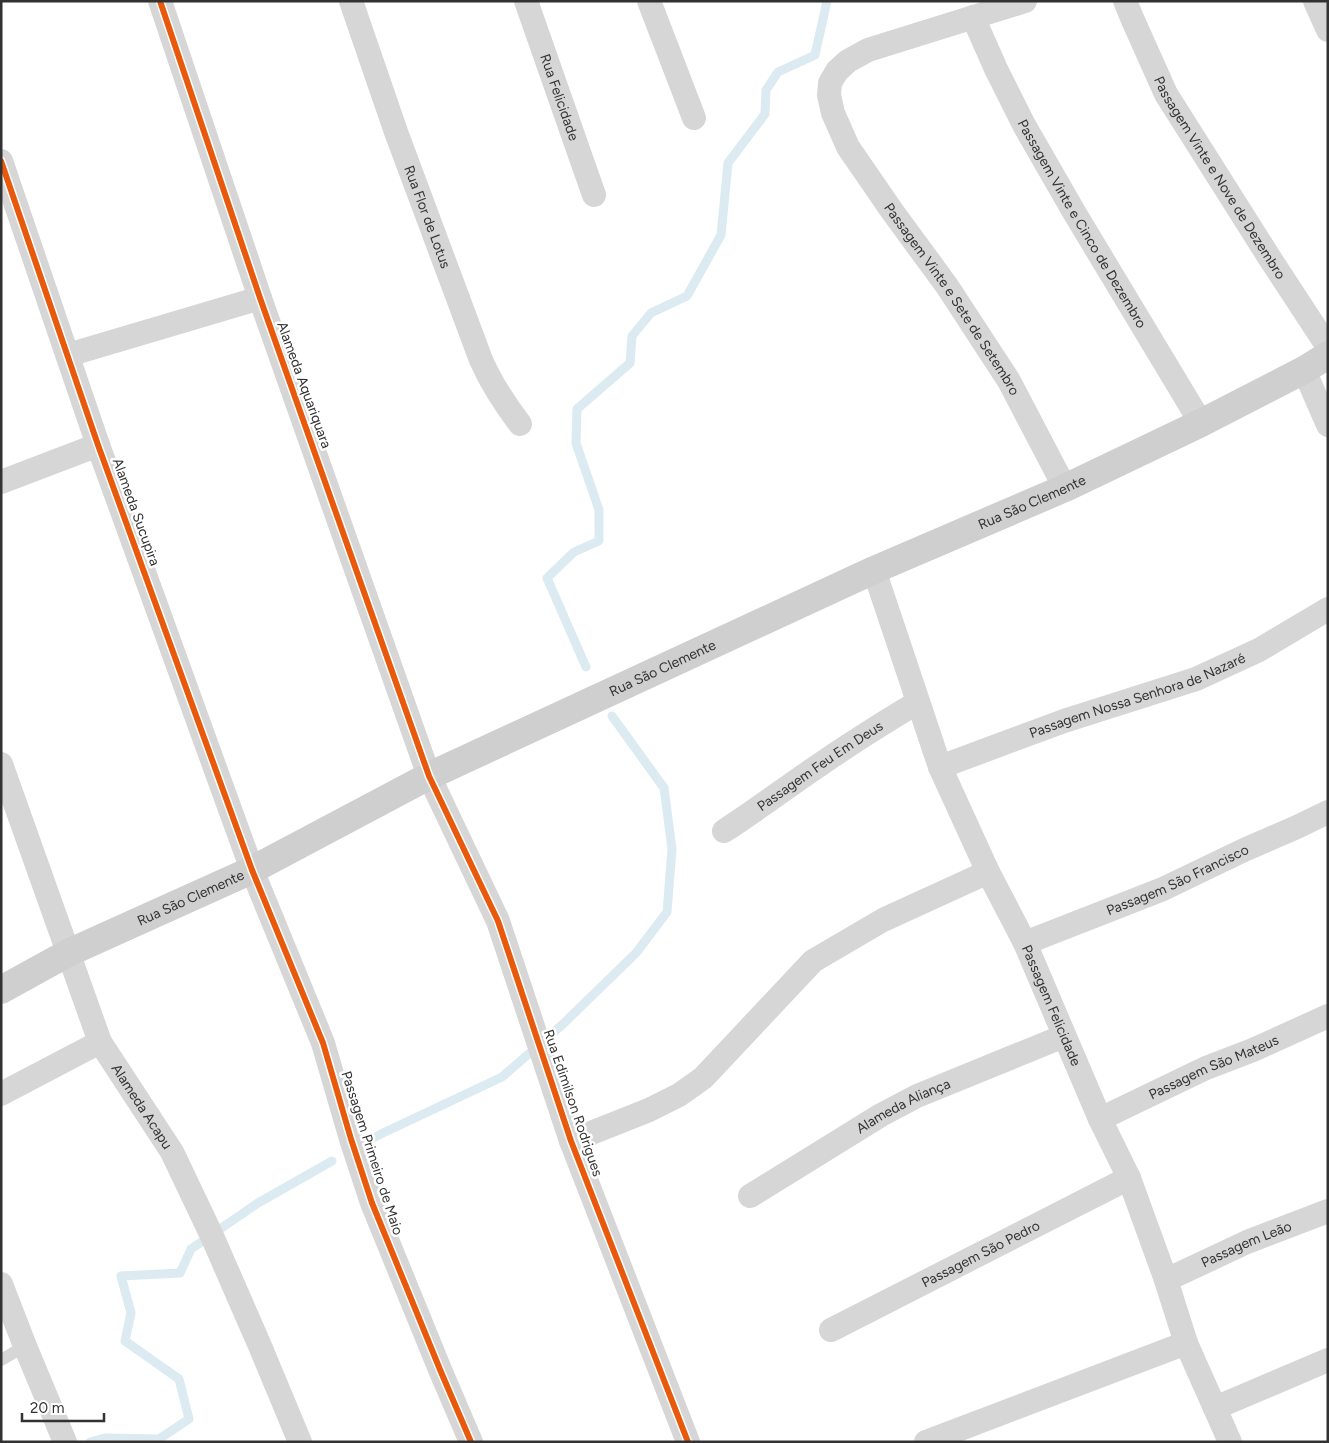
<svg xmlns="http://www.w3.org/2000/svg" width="1329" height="1443" font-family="Figtree,sans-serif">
<rect width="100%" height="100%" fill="#fff"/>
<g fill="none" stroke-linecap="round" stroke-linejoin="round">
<g stroke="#dbebf1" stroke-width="9">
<path d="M 586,667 L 547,578 L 574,552 L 599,541 L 599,510 L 576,443 L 577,409 L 630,363 L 632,336 L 651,313 L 687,296 L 721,235 L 728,163 L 765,114 L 766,90 L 778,72 L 815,55 L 827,1"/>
<path d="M 371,1139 L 383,1133 L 502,1077 L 562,1025 L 636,953 L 667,912 L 672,849 L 664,788 L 612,716"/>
<path d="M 90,1442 L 105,1438 L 159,1439 L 189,1419 L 179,1379 L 125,1341 L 131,1313 L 121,1276 L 180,1273 L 191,1249 L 258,1203 L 332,1161"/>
</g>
<path stroke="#d6d6d6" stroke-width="12" d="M 1,1360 L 25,1346"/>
<g stroke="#d6d6d6" stroke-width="24">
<path d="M 160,1 L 260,298 L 429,776 L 498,921 L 571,1141 L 688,1442"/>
<path id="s1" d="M 351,1 L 396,132 L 481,360 C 492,385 504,403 520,424"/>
<path id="s2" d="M 526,1 L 594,195"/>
<path d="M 649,1 L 694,118"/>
<path id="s3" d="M 1025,1 L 868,50 L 848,61 L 837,71 L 830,83 L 829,95 L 833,113 L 848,147 L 892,211 L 947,286 L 1009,381 L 1065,488"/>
<path id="s4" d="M 1125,1 L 1132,18 L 1166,94 L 1269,257 L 1328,347"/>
<path d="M 1315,1 L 1328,30"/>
<path id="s5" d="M 973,17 L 996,69 L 1024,125 L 1074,212 L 1201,423"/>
<path d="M 1,161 L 98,445 L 252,870 L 323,1043 L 351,1139 L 372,1203 L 441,1372 L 471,1442"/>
<path d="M 68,355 L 260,298"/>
<path d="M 1304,370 L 1328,425"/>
<path d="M 1,482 L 98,445"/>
<path id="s6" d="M 874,570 L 940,767 L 988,872 L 1025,943 L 1100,1119 L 1129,1178 L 1166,1280 L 1186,1343 L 1230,1442"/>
<path id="s7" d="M 1,764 L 100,1042 L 172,1152 L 212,1236 L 260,1346 L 300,1442"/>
<path id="s8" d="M 940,767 L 1064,721 L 1196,679 L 1259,650 L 1328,609"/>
<path id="s9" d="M 724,831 C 755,811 784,789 815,768 C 848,745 883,723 918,702"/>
<path id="s10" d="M 1025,943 L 1163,889 L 1244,850 L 1297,827 L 1328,812"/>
<path d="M 1,1094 L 100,1042"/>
<path id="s11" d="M 1100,1119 L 1206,1068 L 1253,1050 L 1328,1016"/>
<path d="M 571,1141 L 649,1110 L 679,1095 L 703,1078 L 813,961 L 883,920 L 988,872"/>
<path id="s12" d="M 750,1196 L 881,1115 L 917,1096 L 1064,1036"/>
<path id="s13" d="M 1166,1280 L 1247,1242 L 1328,1211"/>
<path d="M 1,1284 L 25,1346 L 65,1442"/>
<path id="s14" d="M 831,1330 L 1129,1178"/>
<path d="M 1215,1408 L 1328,1360"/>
<path d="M 926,1442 L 1186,1343"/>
</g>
<path stroke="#cfcfcf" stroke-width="28" id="s15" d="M 1,990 L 68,953 L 252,870 L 429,776 L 874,570 L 1065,488 L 1201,423 L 1304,370 L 1328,355"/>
<g stroke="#fff" stroke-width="9">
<g id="cycleway">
<path d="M 160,1 L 260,298 L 429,776 L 498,921 L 571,1141 L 688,1442"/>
<path d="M 1,161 L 98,445 L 252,870 L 323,1043 L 351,1139 L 372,1203 L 441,1372 L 471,1442"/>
</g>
</g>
<use href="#cycleway" stroke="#e8590c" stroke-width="6"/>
</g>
<g text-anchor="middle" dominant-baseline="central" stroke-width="5" stroke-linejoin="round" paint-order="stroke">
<g font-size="14" fill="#323232" stroke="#fff">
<text stroke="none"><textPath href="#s2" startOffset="102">Rua Felicidade</textPath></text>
<text stroke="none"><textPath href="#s4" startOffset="201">Passagem Vinte e Nove de Dezembro</textPath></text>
<text stroke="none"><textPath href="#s1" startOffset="229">Rua Flor de Lotus</textPath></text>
<text stroke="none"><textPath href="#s5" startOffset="234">Passagem Vinte e Cinco de Dezembro</textPath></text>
<text stroke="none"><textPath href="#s3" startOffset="468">Passagem Vinte e Sete de Setembro</textPath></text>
<text transform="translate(304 385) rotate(70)">Alameda Aquariquara</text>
<text stroke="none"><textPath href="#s15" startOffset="1141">Rua São Clemente</textPath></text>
<text transform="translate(136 512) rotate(70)">Alameda Sucupira</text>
<text stroke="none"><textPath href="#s15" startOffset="736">Rua São Clemente</textPath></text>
<text stroke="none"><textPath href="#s8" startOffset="210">Passagem Nossa Senhora de Nazaré</textPath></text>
<text stroke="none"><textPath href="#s9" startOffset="116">Passagem Feu Em Deus</textPath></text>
<text stroke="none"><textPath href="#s10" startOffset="165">Passagem São Francisco</textPath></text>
<text stroke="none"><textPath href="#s15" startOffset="211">Rua São Clemente</textPath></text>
<text stroke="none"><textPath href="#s6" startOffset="471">Passagem Felicidade</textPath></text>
<text stroke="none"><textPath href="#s11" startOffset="125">Passagem São Mateus</textPath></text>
<text transform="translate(573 1103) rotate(71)">Rua Edimilson Rodrigues</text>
<text stroke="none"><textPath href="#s7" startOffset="372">Alameda Acapu</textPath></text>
<text stroke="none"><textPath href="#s12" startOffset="178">Alameda Aliança</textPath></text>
<text transform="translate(372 1153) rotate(72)">Passagem Primeiro de Maio</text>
<text stroke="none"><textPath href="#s13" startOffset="88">Passagem Leão</textPath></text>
<text stroke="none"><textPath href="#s14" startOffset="168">Passagem São Pedro</textPath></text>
</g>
</g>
<rect width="1329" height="1443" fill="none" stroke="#323232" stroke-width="5"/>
<path d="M22 1413v8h82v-8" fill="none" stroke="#323232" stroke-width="2.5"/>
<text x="30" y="1413" font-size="15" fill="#323232" stroke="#ffffff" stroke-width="4" paint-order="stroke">20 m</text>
</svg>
